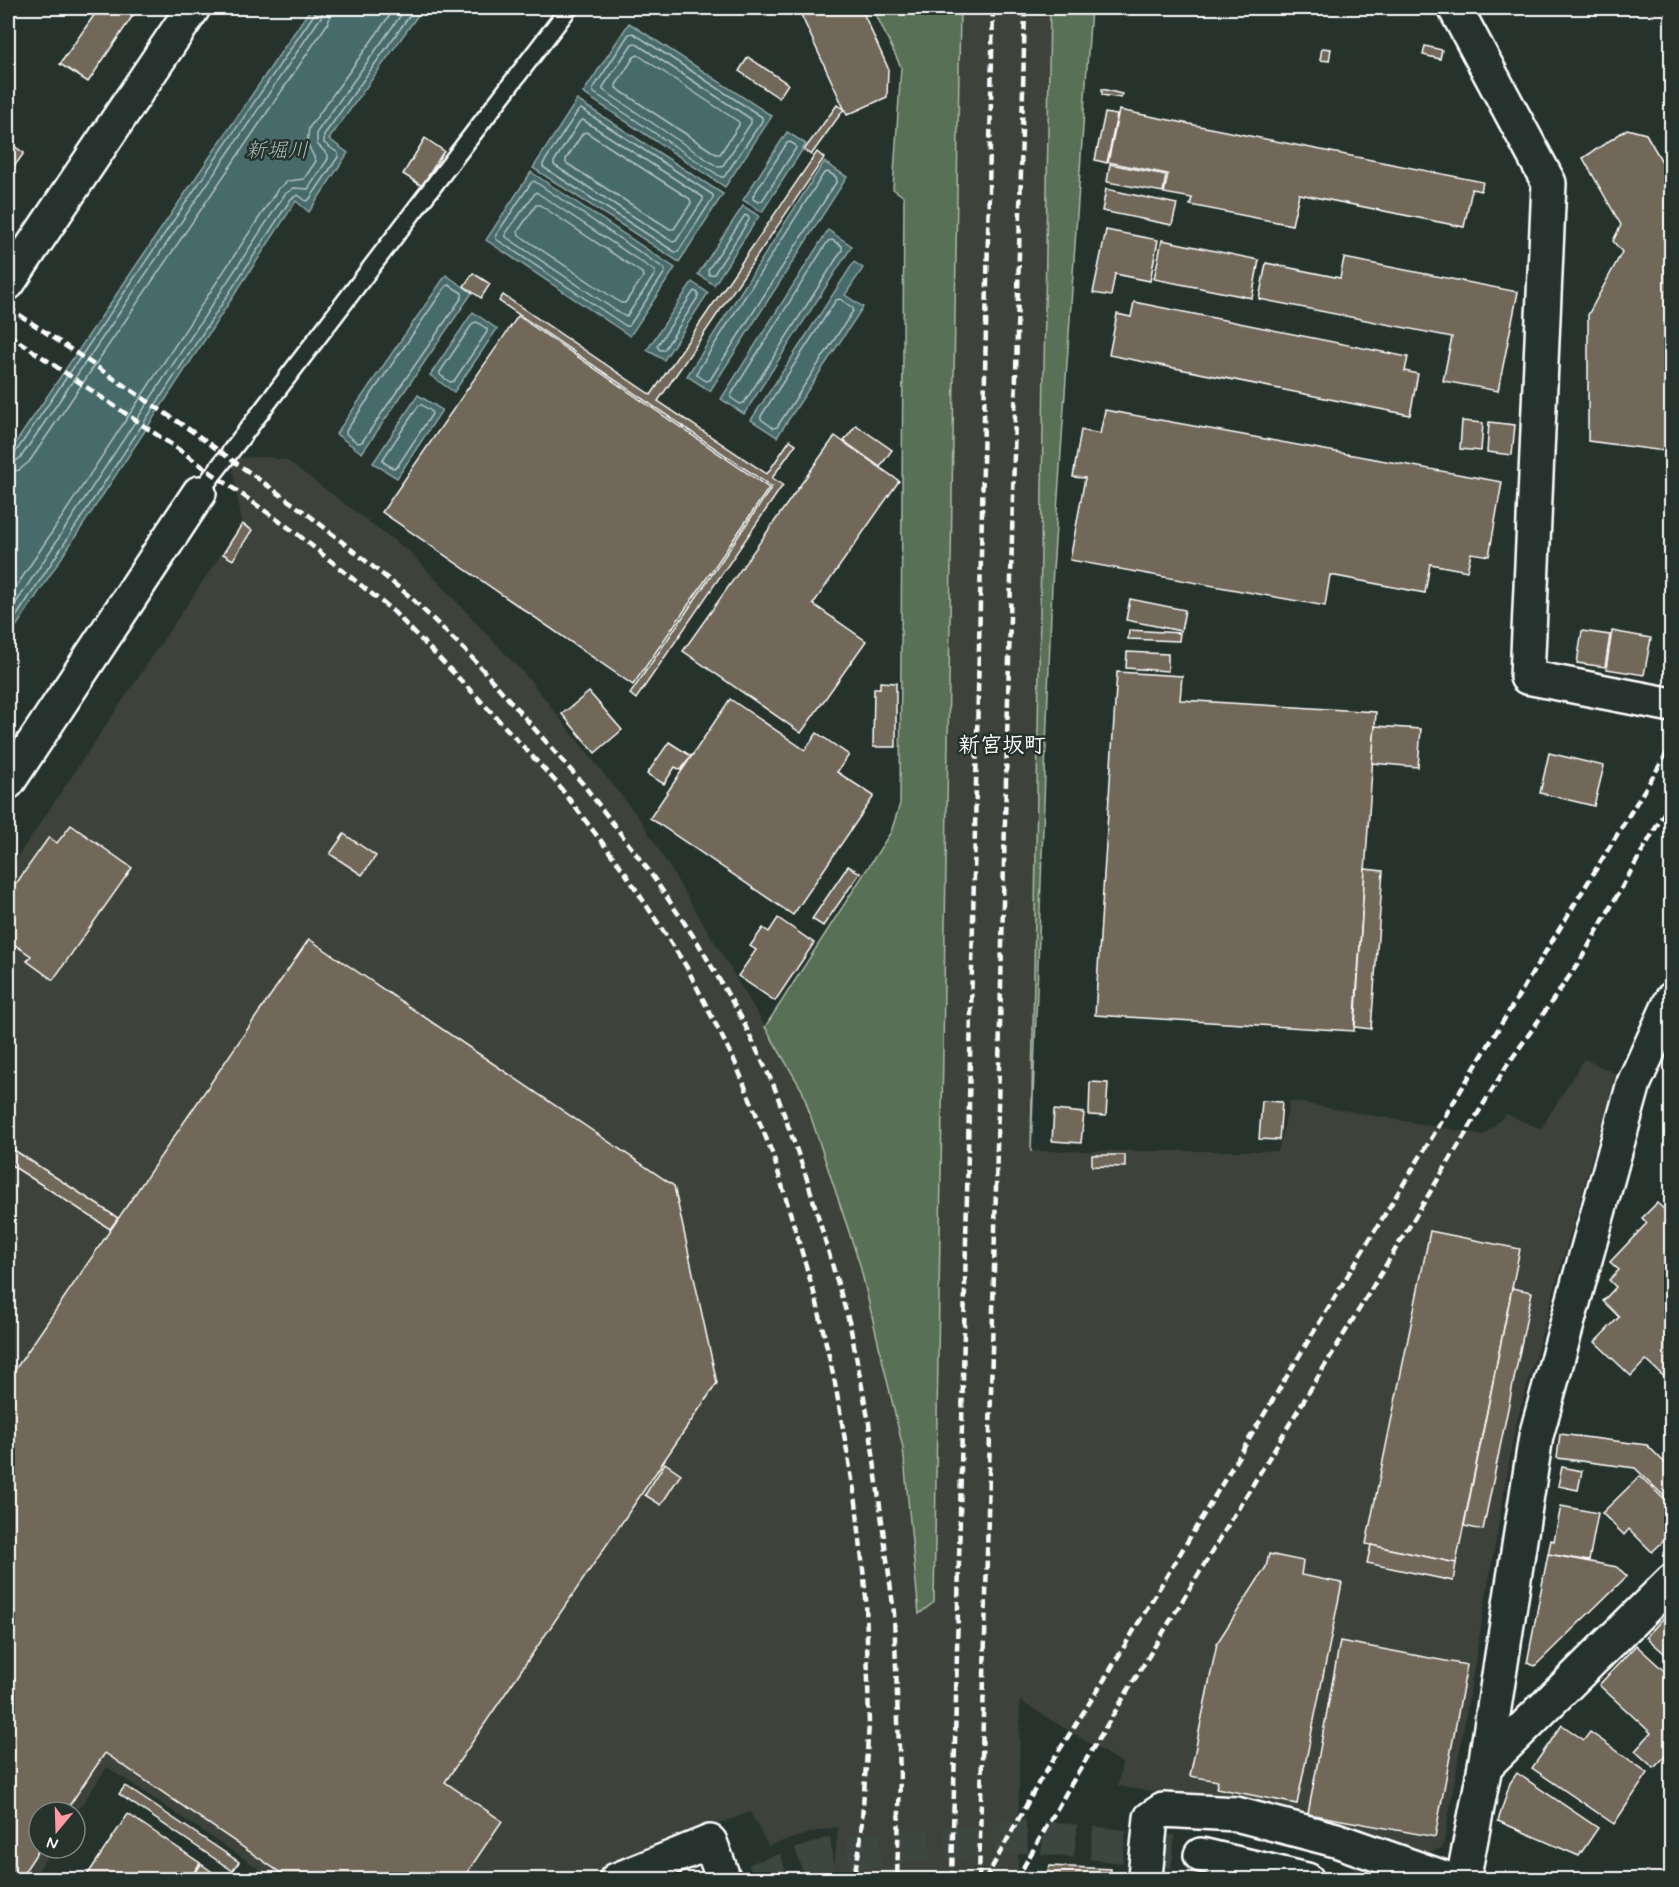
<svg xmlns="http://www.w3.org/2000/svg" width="1679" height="1887" font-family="Mynerve,'Klee One',sans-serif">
<rect width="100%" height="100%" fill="#26332d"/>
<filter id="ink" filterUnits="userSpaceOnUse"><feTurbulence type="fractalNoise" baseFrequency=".0167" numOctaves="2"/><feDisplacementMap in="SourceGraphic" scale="12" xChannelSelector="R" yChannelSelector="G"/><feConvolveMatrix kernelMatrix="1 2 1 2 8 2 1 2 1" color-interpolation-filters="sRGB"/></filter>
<g filter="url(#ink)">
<path fill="#3d433a" d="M 873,8 L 1091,8 L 1052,585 L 1031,1151 L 1278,1151 L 1290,1101 L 1484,1135 L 1506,1114 L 1541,1129 L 1584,1059 L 1616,1074 L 1515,1428 L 1443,1848 L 1420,1854 L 1252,1809 L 1118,1786 L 1122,1763 L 1020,1701 L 1018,1879 L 833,1879 L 838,1827 L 809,1833 L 768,1846 L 750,1812 L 609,1866 L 587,1879 L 274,1879 L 107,1767 L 75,1815 L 75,1812 L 39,1812 L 39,1848 L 53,1848 L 32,1879 L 8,1880 L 8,871 L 242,523 L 231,458 L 265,457 L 286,460 L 411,553 L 529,679 L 642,822 L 765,1026 L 891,832 L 900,804 L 904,197 L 893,189 L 901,67 Z"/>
<g fill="#587055" stroke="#acb8aa" stroke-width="1.5">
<path d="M 873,8 L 960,8 L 934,1602 L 919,1614 L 903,1448 L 860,1265 L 802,1090 L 765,1027 L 891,832 L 900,804 L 904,197 L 893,189 L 901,67 Z"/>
<path d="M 1050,8 L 1091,8 L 1052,585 L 1031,1152 Z"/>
</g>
<g fill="#466a6b" stroke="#90a6a6" stroke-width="1.5">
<path d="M 311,8 L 423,8 L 329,139 L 348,153 L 309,212 L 296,201 L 8,639 L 8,454 Z"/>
<path d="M 629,23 L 772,116 L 725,187 L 583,93 Z"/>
<path d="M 577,100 L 723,194 L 679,262 L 533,168 Z"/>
<path d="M 787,132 L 806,144 L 762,212 L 743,200 Z"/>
<path d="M 824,162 L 847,177 L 710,391 L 687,376 Z"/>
<path d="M 531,172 L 675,268 L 630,336 L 486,240 Z"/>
<path d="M 743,206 L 759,216 L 714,285 L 698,274 Z"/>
<path d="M 828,230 L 852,246 L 744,414 L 721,399 Z"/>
<path d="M 854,262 L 863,268 L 845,295 L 863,307 L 777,437 L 751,420 Z"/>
<path d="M 446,275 L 472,293 L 362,453 L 336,434 Z"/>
<path d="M 692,282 L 708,293 L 664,360 L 647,350 Z"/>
<path d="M 473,312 L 497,329 L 454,392 L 430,375 Z"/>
<path d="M 418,395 L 442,410 L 397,478 L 373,463 Z"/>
</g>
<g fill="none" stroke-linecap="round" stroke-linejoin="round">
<g stroke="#b5c3c4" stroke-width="1.5">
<path d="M 633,33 L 762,117 L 762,121 L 724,177 L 721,177 L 593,92 L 593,89 L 629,34 Z"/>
<path d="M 635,43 L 751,119 L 751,123 L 722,167 L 718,167 L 603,90 L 603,87 L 632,44 Z"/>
<path d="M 638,55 L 739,122 L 739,125 L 720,154 L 716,154 L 616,88 L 616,85 L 634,57 Z"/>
<path d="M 581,109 L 713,195 L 713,198 L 678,252 L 675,252 L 543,167 L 543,164 L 578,111 Z"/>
<path d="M 583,120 L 703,197 L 703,200 L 676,241 L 673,242 L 554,165 L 554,162 L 580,121 Z"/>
<path d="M 586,132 L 690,199 L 691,203 L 674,229 L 670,229 L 566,163 L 566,159 L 583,133 Z"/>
<path d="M 790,142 L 795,145 L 796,148 L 762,201 L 758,202 L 753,199 L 753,196 L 787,143 Z"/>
<path d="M 828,172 L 836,177 L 837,181 L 710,380 L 706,381 L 697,375 L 697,372 L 824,173 Z"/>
<path d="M 534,181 L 665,269 L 665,272 L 629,326 L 626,326 L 496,239 L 496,235 L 531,183 Z"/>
<path d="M 536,192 L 655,271 L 655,274 L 627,316 L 624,316 L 506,237 L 506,233 Z"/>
<path d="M 536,205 L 540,205 L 642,273 L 643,277 L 625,303 L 621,303 L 519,235 L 518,231 Z"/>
<path d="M 745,215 L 749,217 L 749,220 L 714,274 L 709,275 L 708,270 Z"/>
<path d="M 832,240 L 842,246 L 842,250 L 744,403 L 740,404 L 731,398 L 731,395 L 828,241 Z"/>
<path d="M 449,285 L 462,293 L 462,297 L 362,442 L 358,443 L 346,434 L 346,431 L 446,286 Z"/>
<path d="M 694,291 L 698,293 L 698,297 L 664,350 L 660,350 L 657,346 Z"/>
<path d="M 840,299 L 853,308 L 853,311 L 777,427 L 773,428 L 761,419 L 761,416 L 836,300 Z"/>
<path d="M 477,322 L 487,329 L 487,332 L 454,381 L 450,382 L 440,375 L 440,372 L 473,323 Z"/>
<path d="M 419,405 L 422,405 L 431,411 L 432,414 L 397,467 L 393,468 L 383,462 L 383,459 Z"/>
<path d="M 8,456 L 15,453 L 315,13 L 316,8"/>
<path d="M 8,464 L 15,462 L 21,457 L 321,17 L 324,8"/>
<path d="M 8,473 L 19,470 L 29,462 L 328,23 L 333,8"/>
<path d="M 8,599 L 278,189 L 288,181 L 304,179 L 316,161 L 307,143 L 309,128 L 395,8"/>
<path d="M 8,615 L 285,194 L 294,188 L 308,189 L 328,159 L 328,155 L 317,144 L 317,132 L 406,8"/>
<path d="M 8,629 L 291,199 L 298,195 L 306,201 L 309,200 L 338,157 L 338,153 L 324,143 L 324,135 L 415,8"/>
</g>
</g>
<g fill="#72685a" stroke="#fff" stroke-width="1.5">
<path d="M 99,8 L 138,8 L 88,82 L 60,64 Z"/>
<path d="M 798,8 L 861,8 L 888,68 L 887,97 L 847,115 Z"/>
<path d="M 1425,46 L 1442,50 L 1440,59 L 1423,55 Z"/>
<path d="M 1322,48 L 1331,49 L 1329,61 L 1320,60 Z"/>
<path d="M 748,57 L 788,84 L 779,98 L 739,71 Z"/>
<path d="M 1102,89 L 1122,94 L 1121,98 L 1102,95 Z"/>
<path d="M 837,105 L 844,109 L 811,155 L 804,150 Z"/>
<path d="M 1119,110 L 1483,182 L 1481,191 L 1472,189 L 1464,227 L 1299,194 L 1292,225 L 1190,205 L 1192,198 L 1164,193 L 1168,174 L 1108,162 Z"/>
<path d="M 1105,113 L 1117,115 L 1107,163 L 1095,160 Z"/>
<path d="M 1627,129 L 1646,134 L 1672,179 L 1672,452 L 1588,441 L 1588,315 L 1622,252 L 1613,241 L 1621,225 L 1583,158 Z"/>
<path d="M 425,138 L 444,151 L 422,186 L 403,174 Z"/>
<path d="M 8,142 L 24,153 L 8,175 Z"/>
<path d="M 817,152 L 824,158 L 658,401 L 767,474 L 790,440 L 796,444 L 772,478 L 783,485 L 636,699 L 630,694 L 772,487 L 499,301 L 503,295 L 651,395 Z"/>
<path d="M 1110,164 L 1166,175 L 1163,192 L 1107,182 Z"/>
<path d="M 1106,189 L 1177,204 L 1172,225 L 1102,211 Z"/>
<path d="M 1106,230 L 1158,240 L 1150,281 L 1115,274 L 1111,296 L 1093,293 Z"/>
<path d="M 1162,240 L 1259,260 L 1252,298 L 1154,279 Z"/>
<path d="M 1344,258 L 1518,292 L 1498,391 L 1443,381 L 1452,337 L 1259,299 L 1266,263 L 1340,278 Z"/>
<path d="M 473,273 L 490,284 L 481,298 L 464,286 Z"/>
<path d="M 1134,302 L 1408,357 L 1405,371 L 1418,374 L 1410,415 L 1109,355 L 1117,314 L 1131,317 Z"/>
<path d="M 518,316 L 769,488 L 633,685 L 382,512 Z"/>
<path d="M 1105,410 L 1502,482 L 1489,556 L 1471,553 L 1467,571 L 1430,564 L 1425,593 L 1330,575 L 1325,606 L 1070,560 L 1085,478 L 1073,477 L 1081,430 L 1100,434 Z"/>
<path d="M 1462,421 L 1483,423 L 1481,451 L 1460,449 Z"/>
<path d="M 1489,422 L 1515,425 L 1512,455 L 1487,452 Z"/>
<path d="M 856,425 L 892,450 L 880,467 L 844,441 Z"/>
<path d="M 835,436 L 899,481 L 813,604 L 866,641 L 801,733 L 683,651 Z"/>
<path d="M 242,524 L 252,530 L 233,560 L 223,554 Z"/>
<path d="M 1130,599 L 1185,610 L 1181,631 L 1126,620 Z"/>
<path d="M 1129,630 L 1180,633 L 1179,641 L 1128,639 Z"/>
<path d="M 1582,631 L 1610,635 L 1605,667 L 1577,663 Z"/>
<path d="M 1612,631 L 1651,638 L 1644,675 L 1606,669 Z"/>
<path d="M 1127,652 L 1168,654 L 1168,671 L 1126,668 Z"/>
<path d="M 1117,672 L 1182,676 L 1180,700 L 1376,712 L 1354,1031 L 1095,1015 Z"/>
<path d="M 880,682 L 896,683 L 896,747 L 873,747 L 874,688 L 880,688 Z"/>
<path d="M 589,692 L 622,730 L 595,753 L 562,714 Z"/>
<path d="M 730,699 L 805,750 L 817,733 L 849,755 L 837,772 L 874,796 L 793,915 L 650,818 Z"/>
<path d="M 1375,726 L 1421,729 L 1418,767 L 1372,763 Z"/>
<path d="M 669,742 L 691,756 L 681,770 L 675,767 L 664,784 L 647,774 Z"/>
<path d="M 1549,753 L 1604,766 L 1594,806 L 1540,793 Z"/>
<path d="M 71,825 L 132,868 L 53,980 L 27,961 L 31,956 L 8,940 L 8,895 L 49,837 L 57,843 Z"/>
<path d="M 344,834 L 376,856 L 362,875 L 330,854 Z"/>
<path d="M 848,866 L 860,873 L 823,926 L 812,919 Z"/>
<path d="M 1365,869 L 1383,871 L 1371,1029 L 1355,1027 Z"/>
<path d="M 778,918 L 814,943 L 775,1001 L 738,976 L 756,950 L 750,946 L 763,928 L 769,932 Z"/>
<path d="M 309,939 L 674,1186 L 717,1383 L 445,1782 L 502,1821 L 462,1880 L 291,1880 L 105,1753 L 65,1812 L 39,1812 L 40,1848 L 19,1880 L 8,1880 L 8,1380 Z"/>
<path d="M 1090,1082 L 1108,1083 L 1106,1116 L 1089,1115 Z"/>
<path d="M 1262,1101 L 1282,1102 L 1279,1140 L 1259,1139 Z"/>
<path d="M 1054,1110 L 1084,1113 L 1081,1143 L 1052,1141 Z"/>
<path d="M 8,1146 L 118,1218 L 110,1229 L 8,1163 Z"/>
<path d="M 1092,1155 L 1125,1155 L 1125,1167 L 1092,1166 Z"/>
<path d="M 1657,1203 L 1672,1216 L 1672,1384 L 1646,1360 L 1631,1376 L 1595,1342 L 1619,1317 L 1603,1301 L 1616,1287 L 1609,1280 L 1619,1270 L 1610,1262 L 1647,1223 L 1642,1218 Z"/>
<path d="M 1430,1231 L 1520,1249 L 1456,1563 L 1366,1544 Z"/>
<path d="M 1512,1288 L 1532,1292 L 1483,1530 L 1464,1526 Z"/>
<path d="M 1560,1434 L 1647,1445 L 1672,1470 L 1672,1504 L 1635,1468 L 1557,1458 Z"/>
<path d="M 665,1463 L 681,1474 L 661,1505 L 645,1495 Z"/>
<path d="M 1562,1467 L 1582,1471 L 1578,1490 L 1558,1486 Z"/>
<path d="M 1640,1476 L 1672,1507 L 1672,1533 L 1652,1552 L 1629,1529 L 1624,1535 L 1602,1513 Z"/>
<path d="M 1561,1506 L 1598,1513 L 1589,1561 L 1548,1554 L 1551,1540 L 1554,1541 Z"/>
<path d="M 1371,1545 L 1456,1563 L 1453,1581 L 1367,1563 Z"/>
<path d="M 1269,1554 L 1303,1561 L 1301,1575 L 1342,1583 L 1297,1804 L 1216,1788 L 1218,1781 L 1190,1776 L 1217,1643 L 1266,1567 Z"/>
<path d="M 1548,1554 L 1617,1567 L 1627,1576 L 1535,1666 L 1527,1663 Z"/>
<path d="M 1672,1609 L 1672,1660 L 1646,1637 Z"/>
<path d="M 1340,1641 L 1467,1665 L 1435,1837 L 1308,1814 Z"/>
<path d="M 1636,1645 L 1672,1678 L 1672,1749 L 1654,1768 L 1635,1751 L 1651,1733 L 1599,1685 Z"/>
<path d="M 1562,1725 L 1584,1740 L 1590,1732 L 1648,1773 L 1614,1824 L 1532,1768 Z"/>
<path d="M 1517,1773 L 1598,1828 L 1579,1856 L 1498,1821 L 1510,1783 Z"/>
<path d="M 125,1786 L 239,1862 L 233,1871 L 119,1794 Z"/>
<path d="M 128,1814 L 200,1863 L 189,1880 L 84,1880 Z"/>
<path d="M 201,1864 L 224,1880 L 191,1880 Z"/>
<path d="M 1050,1866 L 1111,1869 L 1111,1880 L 1043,1880 Z"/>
</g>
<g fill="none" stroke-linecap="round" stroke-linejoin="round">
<path stroke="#3c4742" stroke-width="33" stroke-dasharray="33 16" stroke-linecap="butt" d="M 754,1880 L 831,1854 L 1029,1836 L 1201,1855"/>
<g stroke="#fff" stroke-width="21">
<path id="lane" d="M 199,493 L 569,8"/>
</g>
<g stroke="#fff" stroke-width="38">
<g id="street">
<path d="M 1455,8 L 1549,183 L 1527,677 L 1672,705"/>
<path d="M 1485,1766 L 1672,1581"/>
<path d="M 616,1880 L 710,1842 L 724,1880"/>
<path d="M 1147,1880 L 1145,1876 L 1151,1818 L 1163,1810 L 1236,1814 L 1336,1840 L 1450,1880"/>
<path d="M 1463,1880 L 1485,1766 L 1536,1436 L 1634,1083 L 1672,999"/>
</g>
</g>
<g stroke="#fff" stroke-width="38">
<g id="secondary">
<path d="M 8,283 L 193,8"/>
<path d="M 8,782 L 199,493"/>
<path d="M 1201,1855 L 1307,1880"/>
</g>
</g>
<use href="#lane" stroke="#26332d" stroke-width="16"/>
<use href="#street" stroke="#26332d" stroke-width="33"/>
<use href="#secondary" stroke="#26332d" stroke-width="33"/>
<g stroke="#fff" stroke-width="4.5" stroke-dasharray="9 4.5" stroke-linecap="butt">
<path d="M 8,307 L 193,432 L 310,516 L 408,595 L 468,653 L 583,784 L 649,871 L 698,943 L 741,1017 L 774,1086 L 807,1179 L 850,1325 L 869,1423 L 894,1613 L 900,1775 L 897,1880"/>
<path d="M 8,334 L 178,449 L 296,533 L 393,611 L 479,699 L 556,782 L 624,871 L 686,966 L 735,1062 L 773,1155 L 817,1303 L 835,1383 L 856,1502 L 866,1598 L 869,1725 L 860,1846 L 853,1880"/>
<path d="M 952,1880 L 993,8"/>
<path d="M 979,1880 L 1025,8"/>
<path d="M 985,1880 L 1039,1782 L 1104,1680 L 1360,1255 L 1672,745"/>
<path d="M 1016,1880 L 1070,1786 L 1506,1067 L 1580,961 L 1672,799"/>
</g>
</g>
</g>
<g text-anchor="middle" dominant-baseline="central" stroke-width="5" stroke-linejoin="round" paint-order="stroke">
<g font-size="21" font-style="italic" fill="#acbcbc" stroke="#26332d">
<text x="277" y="151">新堀川</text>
</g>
<g font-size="22" font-weight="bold" fill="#fff" stroke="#26332d">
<text x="1002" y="746">新宮坂町</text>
</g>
</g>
<rect width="1679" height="1887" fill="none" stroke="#26332d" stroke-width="30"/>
<rect x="15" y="15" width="1649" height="1857" fill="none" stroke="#fff" stroke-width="2" filter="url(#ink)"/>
<g transform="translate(57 1830) rotate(199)"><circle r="28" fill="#26332d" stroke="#7d8581" stroke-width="1.5"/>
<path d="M0-4.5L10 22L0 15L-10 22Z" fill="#ff9aa2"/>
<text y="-9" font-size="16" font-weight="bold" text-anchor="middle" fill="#ffffff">N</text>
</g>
</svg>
